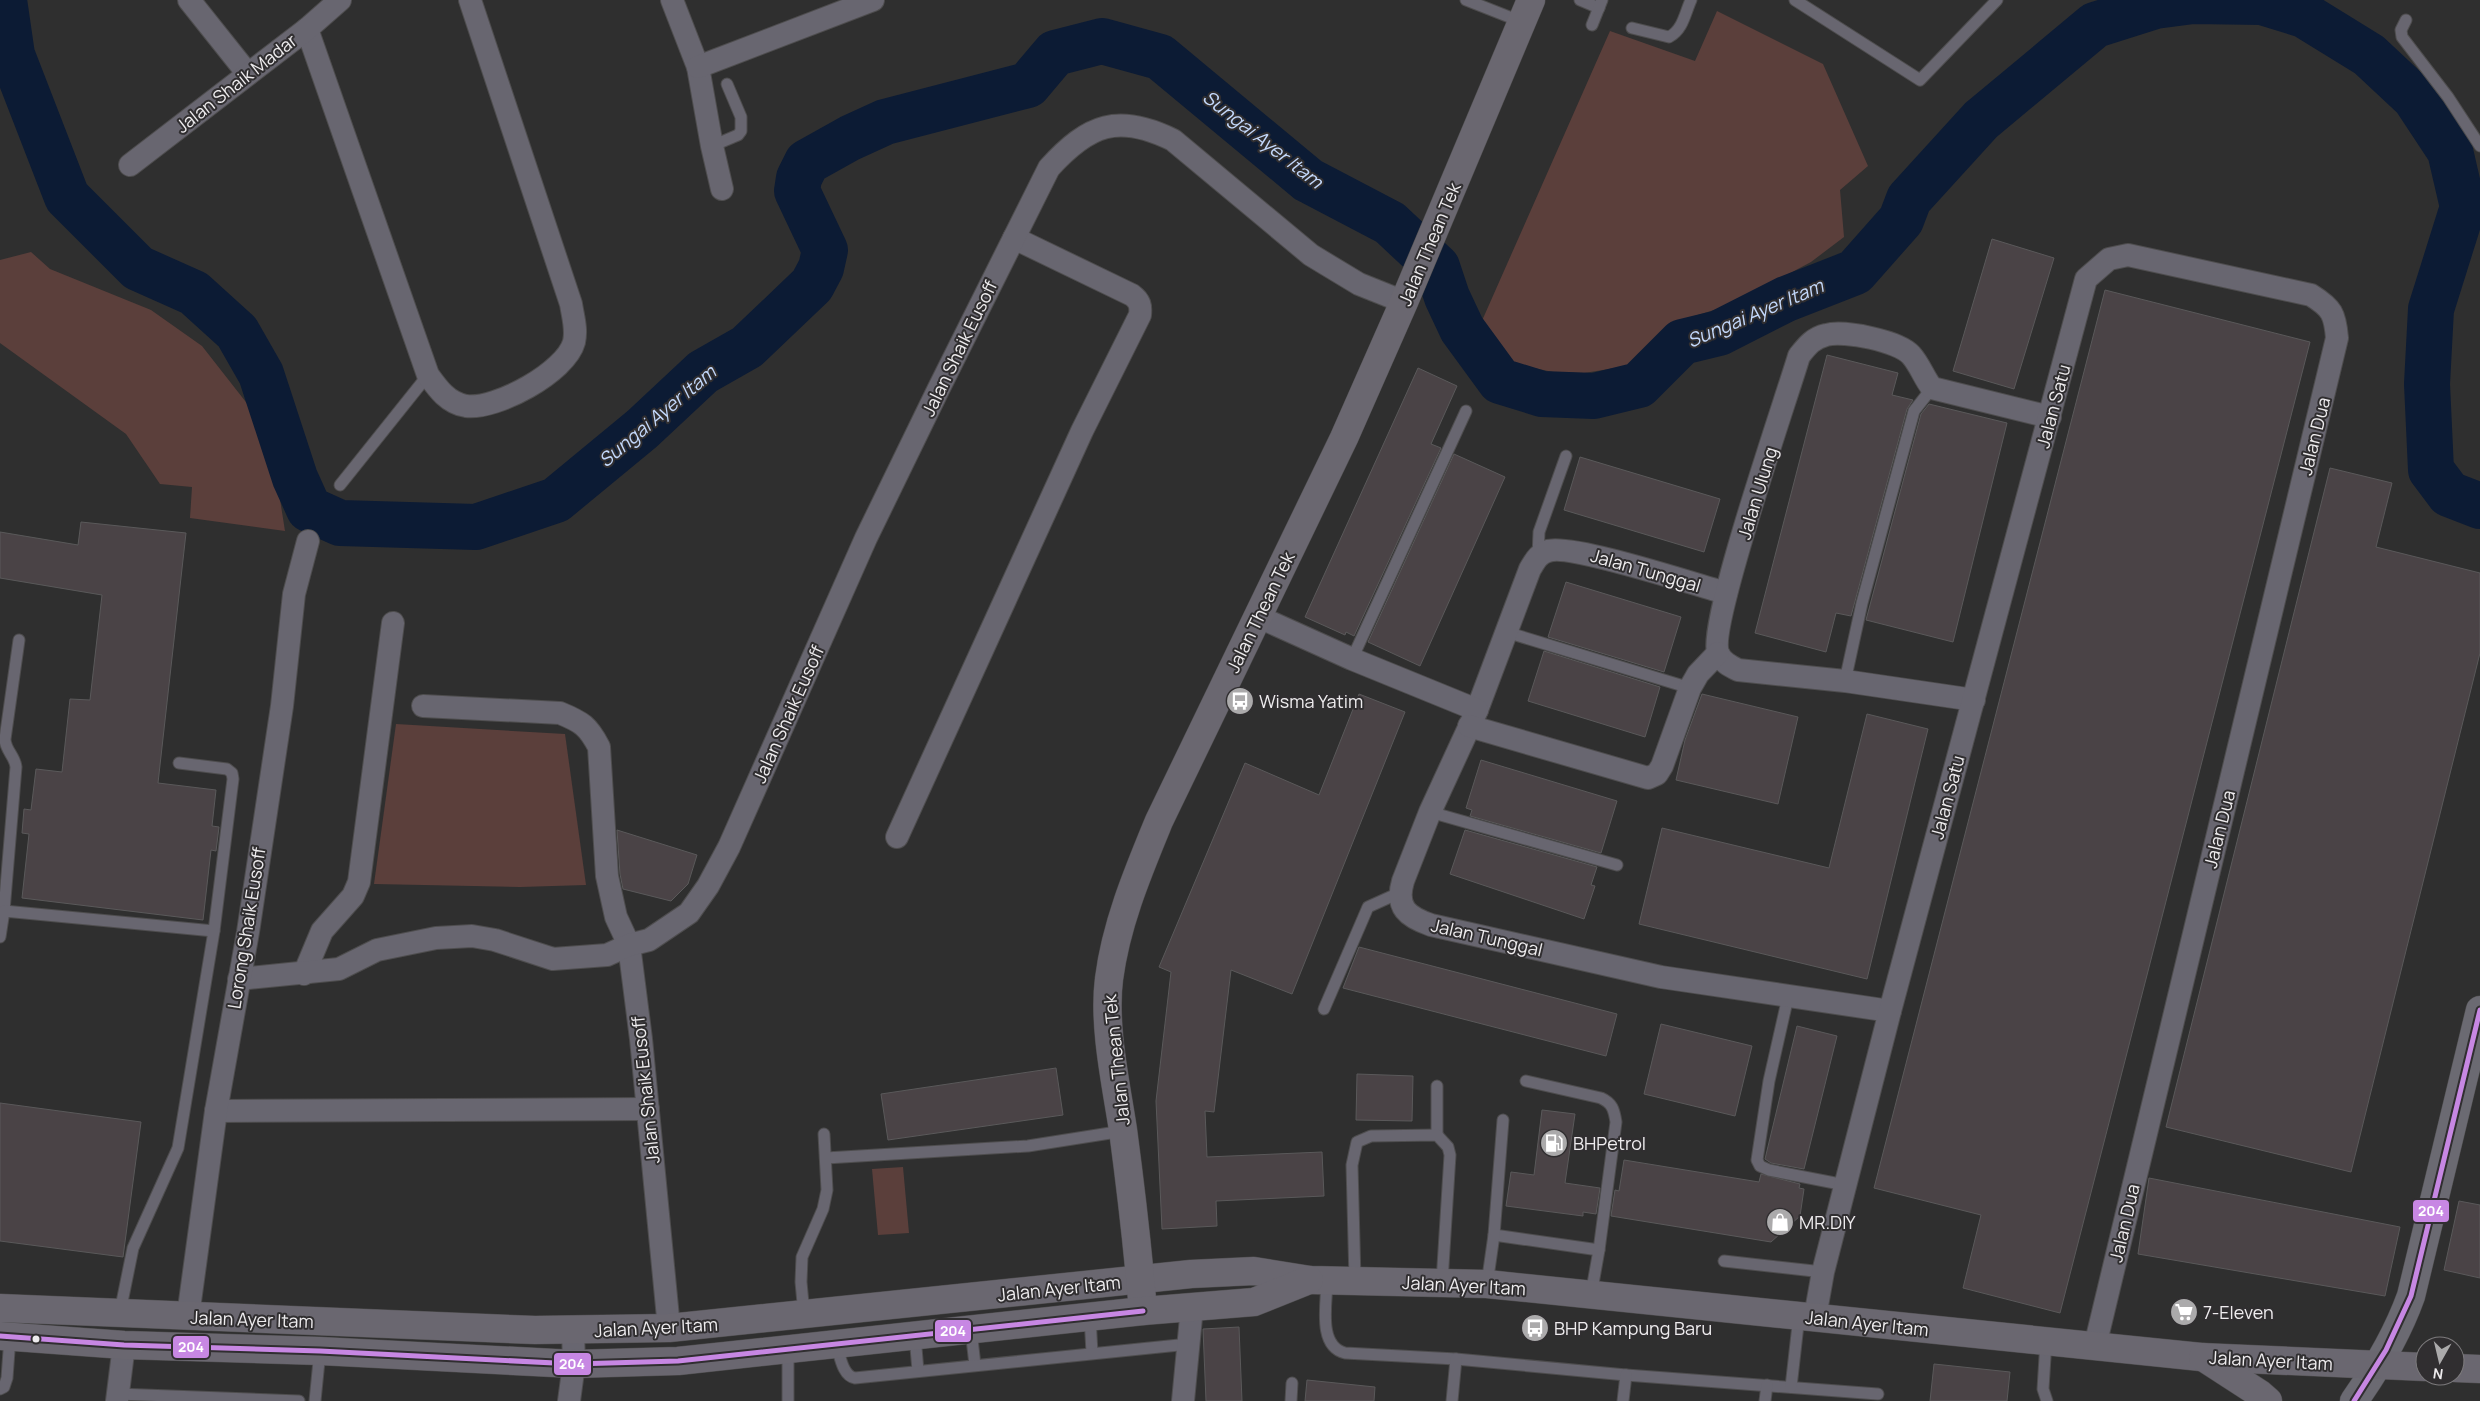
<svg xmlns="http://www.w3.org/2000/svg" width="2480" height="1401" font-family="Manrope,sans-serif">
<rect width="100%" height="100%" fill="#2f2f2f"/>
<g fill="#5b3f3b">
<path d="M 1717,11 L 1823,64 L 1868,166 L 1840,190 L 1844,237 L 1811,262 L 1730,305 L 1669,324 L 1634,365 L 1584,373 L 1553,372 L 1510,363 L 1481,323 L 1610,31 L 1695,61 Z"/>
<path d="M 31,252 L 50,269 L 151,310 L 202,346 L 249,406 L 263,438 L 276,474 L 285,531 L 190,518 L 192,487 L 160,484 L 126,434 L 0,343 L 0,260 Z"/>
<path d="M 396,724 L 565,734 L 586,885 L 520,887 L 374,884 Z"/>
<path d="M 903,1167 L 909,1233 L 878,1235 L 872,1169 Z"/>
</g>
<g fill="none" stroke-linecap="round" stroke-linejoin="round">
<path stroke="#0c1b34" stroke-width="46" d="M 4,0 L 12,55 L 67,197 L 138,268 L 194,293 L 237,332 L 261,374 L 295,478 L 309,509 L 340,523 L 476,527 L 556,500 L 642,429 L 703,372 L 747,347 L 812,285 L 821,268 L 825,250 L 797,191 L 799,178 L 807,162 L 850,138 L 885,122 L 1028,85 L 1055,53 L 1102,41 L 1160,57 L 1308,180 L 1390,223 L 1437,267 L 1447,297 L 1462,329 L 1500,381 L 1542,394 L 1594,396 L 1639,385 L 1682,342 L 1719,333 L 1786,299 L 1855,272 L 1901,220 L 1909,199 L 1981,120 L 2095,25 L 2155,6 L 2193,1 L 2262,2 L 2304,15 L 2369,55 L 2415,98 L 2450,151 L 2463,207 L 2431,309 L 2427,384 L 2431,470 L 2449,494 L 2480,506"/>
</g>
<g fill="#4a4346" stroke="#5a595a">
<path d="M 1992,239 L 2054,258 L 2014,389 L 1953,371 Z"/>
<path d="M 2105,290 L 2310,342 L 2060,1313 L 1963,1288 L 1981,1215 L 1874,1188 Z"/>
<path d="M 1827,355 L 1898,373 L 1892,395 L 1913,400 L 1907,409 L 1851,616 L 1836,613 L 1826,652 L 1755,633 Z"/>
<path d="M 1418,368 L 1457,386 L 1431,444 L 1441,448 L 1354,636 L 1346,632 L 1345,635 L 1305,617 Z"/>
<path d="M 1929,404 L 2007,423 L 1953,642 L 1866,620 L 1921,414 Z"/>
<path d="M 1454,454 L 1505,477 L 1420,666 L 1368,642 Z"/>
<path d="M 1580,457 L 1720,499 L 1704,552 L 1564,510 Z"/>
<path d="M 2330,468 L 2392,483 L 2376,547 L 2480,573 L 2480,653 L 2351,1172 L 2166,1127 Z"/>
<path d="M 81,522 L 186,533 L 158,783 L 216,790 L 212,826 L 219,827 L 216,851 L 211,850 L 203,920 L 22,898 L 29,834 L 22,833 L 24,809 L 31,810 L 36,769 L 62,772 L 70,699 L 90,700 L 102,595 L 0,578 L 0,532 L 78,545 Z"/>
<path d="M 1566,582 L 1681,617 L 1664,672 L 1548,637 Z"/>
<path d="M 1544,651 L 1660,687 L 1645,737 L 1528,701 Z"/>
<path d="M 1359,694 L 1405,712 L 1292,994 L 1231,970 L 1214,1112 L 1205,1111 L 1207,1157 L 1322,1152 L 1324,1196 L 1216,1201 L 1217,1226 L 1162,1229 L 1156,1101 L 1171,972 L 1159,967 L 1245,763 L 1319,795 Z"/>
<path d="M 1702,694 L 1798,717 L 1778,804 L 1676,780 L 1685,740 Z"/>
<path d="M 1867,714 L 1928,729 L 1867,979 L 1639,924 L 1662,828 L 1829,868 Z"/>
<path d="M 1481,760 L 1617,801 L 1601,853 L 1470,816 L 1472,810 L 1466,808 Z"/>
<path d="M 617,830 L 697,855 L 688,884 L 671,901 L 623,889 L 620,874 Z"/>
<path d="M 1465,830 L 1597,867 L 1591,885 L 1595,886 L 1584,919 L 1450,874 Z"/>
<path d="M 1359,947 L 1617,1014 L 1606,1056 L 1343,988 Z"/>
<path d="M 1661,1024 L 1752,1046 L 1735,1116 L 1644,1094 Z"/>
<path d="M 1797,1026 L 1837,1036 L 1804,1169 L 1771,1163 L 1765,1159 Z"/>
<path d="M 1056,1068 L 1063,1115 L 888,1140 L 881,1094 Z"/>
<path d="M 1357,1074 L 1413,1076 L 1412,1121 L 1356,1120 Z"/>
<path d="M 0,1103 L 141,1122 L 123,1257 L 0,1241 Z"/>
<path d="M 1542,1110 L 1575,1114 L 1565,1183 L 1600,1188 L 1596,1214 L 1583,1212 L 1583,1216 L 1506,1206 L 1511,1172 L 1534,1175 Z"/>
<path d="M 1624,1160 L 1759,1182 L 1761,1174 L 1800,1184 L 1799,1188 L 1804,1189 L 1800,1216 L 1771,1242 L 1611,1216 L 1615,1190 L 1619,1191 Z"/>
<path d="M 2149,1178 L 2400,1227 L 2385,1296 L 2138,1254 Z"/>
<path d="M 2459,1201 L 2480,1205 L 2480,1278 L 2444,1270 Z"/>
<path d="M 1239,1327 L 1242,1401 L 1206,1401 L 1203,1329 Z"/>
<path d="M 1934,1364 L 2010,1372 L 2007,1401 L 1930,1401 Z"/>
<path d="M 1307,1380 L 1375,1387 L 1374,1401 L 1305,1401 Z"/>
</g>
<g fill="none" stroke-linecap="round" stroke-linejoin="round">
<g stroke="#4e4d4e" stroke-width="13">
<g id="lane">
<path d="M 1466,0 L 1522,22"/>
<path d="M 1580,0 L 1599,8"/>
<path d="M 1795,0 L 1920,80 L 1997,0"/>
<path d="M 2406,20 L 2401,30 L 2402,37 L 2448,97 L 2480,146"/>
<path d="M 1592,25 L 1602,0"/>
<path d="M 1632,28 L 1669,37 C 1683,30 1685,13 1691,0"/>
<path d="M 712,146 L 738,135 L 741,131 L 741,117 L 727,84"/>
<path d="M 340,485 L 428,375"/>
<path d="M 1538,557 L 1539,532 L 1566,456"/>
<path d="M 1506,632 L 1690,688"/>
<path d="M 1352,659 L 1466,411"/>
<path d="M 1845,681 L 1862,603 L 1914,411 L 1932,388"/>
<path d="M 1430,812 L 1617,865"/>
<path d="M 4,911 L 16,767 C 15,756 5,750 5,739 L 19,640"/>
<path d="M 0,937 L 4,911 L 214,931"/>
<path d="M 1788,997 L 1769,1081 L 1757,1160 L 1760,1166 L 1769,1170 L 1845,1185"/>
<path d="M 1324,1009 L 1368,907 L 1399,893"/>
<path d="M 1526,1081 L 1601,1098 C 1612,1103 1614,1109 1616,1122 L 1599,1250"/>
<path d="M 1437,1135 L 1437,1086"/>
<path d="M 826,1158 L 1028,1146 L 1123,1131"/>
<path d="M 1494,1235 L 1599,1250 L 1591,1295"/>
<path d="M 1724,1261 L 1823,1272"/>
<path d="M 1327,1280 C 1327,1302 1317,1346 1345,1353 L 1456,1359 L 1626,1375 L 1878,1394"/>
<path d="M 1355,1280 L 1352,1165 L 1357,1142 L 1371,1136 L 1437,1135 L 1448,1147 L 1450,1155 L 1442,1282"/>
<path d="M 1487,1284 L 1494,1235 L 1503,1120"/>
<path d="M 120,1312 L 133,1248 L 178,1148 L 214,931 L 233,779 L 232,773 L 227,769 L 179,763"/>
<path d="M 804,1314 L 801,1282 L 802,1257 L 823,1209 L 827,1190 L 824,1134"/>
<path d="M 1090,1317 L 1092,1353"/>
<path d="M 971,1330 L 975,1365"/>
<path d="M 915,1336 L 918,1371"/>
<path d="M 2046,1341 L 2043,1389 L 2047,1401"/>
<path d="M 836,1344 C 840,1354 842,1376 855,1378 L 1189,1344"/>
<path d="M 788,1349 L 788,1401"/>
<path d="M 1791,1387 L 1799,1316"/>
<path d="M 0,1389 L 4,1387 L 7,1378 L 10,1337"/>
<path d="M 118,1394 L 299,1401"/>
<path d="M 315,1401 L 320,1351"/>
<path d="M 1291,1401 L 1292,1383"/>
<path d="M 1452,1401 L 1456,1359"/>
<path d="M 1623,1401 L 1626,1375"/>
<path d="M 1765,1401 L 1767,1385"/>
</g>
</g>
<g stroke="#4e4d4e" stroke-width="24">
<g id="street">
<path d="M 189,0 L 248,74"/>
<path d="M 672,0 L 698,67 L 712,146 L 722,189"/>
<path d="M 307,29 L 428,375 C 438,389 448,403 466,406 C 496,410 566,372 574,342 C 577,329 573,317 571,304 L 470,0"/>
<path d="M 698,67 L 873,0"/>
<path d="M 130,165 L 307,29 L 340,0"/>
<path d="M 1726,593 C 1697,585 1569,543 1548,551 C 1538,554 1535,561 1530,569 L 1477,710 L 1430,812 L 1403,881 C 1395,908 1408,917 1431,925 L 1661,977 L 1890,1011"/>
<path d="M 1259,617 L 1352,659 L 1477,710"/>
<path d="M 1974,700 L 1845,681 L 1738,670 C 1730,666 1722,662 1718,653 C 1708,624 1786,400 1799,356 C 1807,346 1813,338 1826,335 C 1844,330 1899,341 1911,355 C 1920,365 1924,378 1932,388 L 2050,417"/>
<path d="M 423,706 L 560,713 C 582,722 588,726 599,747 L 607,876 L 616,917 L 629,945 L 641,1039 L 669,1328"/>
<path d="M 1469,726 L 1648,778 L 1657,774 L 1662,766 L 1690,688 L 1698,674 L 1718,653"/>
<path d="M 897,837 L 1082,431 L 1140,315 C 1141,306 1140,301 1132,295 L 1014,238"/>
<path d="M 304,974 L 322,931 L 353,896 L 359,882 L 393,623"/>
<path d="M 239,979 L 339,969 L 377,950 L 436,938 L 472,936 L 495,940 L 553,959 L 607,955 L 629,945 L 649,940 L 689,913 L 708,886 L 729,847 L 866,538 L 939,388 L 1049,168 C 1089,124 1118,113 1173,140 L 1311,255 L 1359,284 L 1404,302"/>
<path d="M 216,1111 L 648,1109"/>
<path d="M 188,1316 L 216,1111 L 248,932 L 282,706 L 294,594 L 308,541"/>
<path d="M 1815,1317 L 1823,1272 L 1890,1011 L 2086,279 L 2109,259 L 2128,255 L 2311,295 C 2332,308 2335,314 2337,338 L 2095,1346"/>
<path d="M 117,1401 L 124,1345"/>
<path d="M 569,1401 L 574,1364 L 573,1331"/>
<path d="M 1183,1401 L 1192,1307"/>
</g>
</g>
<g stroke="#4e4d4e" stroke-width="29">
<path id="secondary" d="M 2354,1401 C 2378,1367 2397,1335 2411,1296 L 2480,1010"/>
</g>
<g stroke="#4e4d4e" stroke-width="29">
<g id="primary">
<path d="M 0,1308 L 535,1330 L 669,1328 L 1191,1274 L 1254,1271 L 1310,1280 L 1487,1284 L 2201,1357 L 2425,1367"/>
<path d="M 1143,1311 C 1138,1251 1131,1190 1123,1130 C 1116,1084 1103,1026 1109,979 C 1116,924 1138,872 1159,821 L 1344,438 L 1404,302 L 1531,0"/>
<path d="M 0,1336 L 124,1345 L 320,1351 L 574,1364 L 678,1361 L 1143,1311 L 1254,1302 L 1309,1280"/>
<path d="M 2203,1357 L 2260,1394 L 2268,1401"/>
<path d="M 2455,1368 L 2480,1369"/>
</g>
</g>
<use href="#lane" stroke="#686670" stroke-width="11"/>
<use href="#street" stroke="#686670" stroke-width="22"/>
<use href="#secondary" stroke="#6b6a72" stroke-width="28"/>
<use href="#primary" stroke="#6a6770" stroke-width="28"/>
<g stroke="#302e30" stroke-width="9">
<g id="bus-1">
<path d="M 0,1336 L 124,1345 L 320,1351 L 574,1364 L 678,1361 L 1143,1311"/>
<path d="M 2354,1401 L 2386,1350 L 2411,1296 L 2480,1010"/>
</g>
</g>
<use href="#bus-1" stroke="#c787e3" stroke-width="5"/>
</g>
<defs>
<g id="bus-disc" transform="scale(1.4375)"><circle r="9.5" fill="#abaaab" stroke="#302e30"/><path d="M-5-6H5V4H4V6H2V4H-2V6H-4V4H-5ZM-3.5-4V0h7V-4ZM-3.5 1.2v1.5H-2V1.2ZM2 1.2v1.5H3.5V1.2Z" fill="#fff"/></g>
<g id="fuel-disc" transform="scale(1.4375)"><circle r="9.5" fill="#abaaab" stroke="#302e30"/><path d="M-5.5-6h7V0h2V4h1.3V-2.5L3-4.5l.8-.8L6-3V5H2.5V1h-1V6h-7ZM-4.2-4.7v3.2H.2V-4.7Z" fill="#fff"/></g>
<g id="shop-disc" transform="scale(1.4375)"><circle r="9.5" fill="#abaaab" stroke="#302e30"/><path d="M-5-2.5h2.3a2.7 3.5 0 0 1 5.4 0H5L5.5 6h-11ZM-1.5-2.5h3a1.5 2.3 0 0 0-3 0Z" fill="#fff"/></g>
<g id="supermarket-disc" transform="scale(1.4375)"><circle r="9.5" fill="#abaaab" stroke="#302e30"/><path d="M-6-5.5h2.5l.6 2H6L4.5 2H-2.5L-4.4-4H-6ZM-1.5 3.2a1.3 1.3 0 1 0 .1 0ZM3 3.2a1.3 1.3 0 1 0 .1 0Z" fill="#fff"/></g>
</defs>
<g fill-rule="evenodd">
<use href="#bus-disc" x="1240" y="701"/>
<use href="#fuel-disc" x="1554" y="1143"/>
<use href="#shop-disc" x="1780" y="1222"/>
<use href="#supermarket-disc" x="2184" y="1312"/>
<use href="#bus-disc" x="1535" y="1328"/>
</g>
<circle fill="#eeecee" stroke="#302e30" stroke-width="2" cx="36" cy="1339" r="4.5"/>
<g text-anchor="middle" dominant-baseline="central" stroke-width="4" stroke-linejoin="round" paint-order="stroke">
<g font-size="18" fill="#eeecee" stroke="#302e30">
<text transform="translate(236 83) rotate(-38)">Jalan Shaik Madar</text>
<text transform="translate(1429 244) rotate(-67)">Jalan Thean Tek</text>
<text transform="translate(959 348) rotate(-64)">Jalan Shaik Eusoff</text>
<text transform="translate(2053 406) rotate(-75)">Jalan Satu</text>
<text transform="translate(2314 436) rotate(-76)">Jalan Dua</text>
<text transform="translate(1757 493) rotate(-73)">Jalan Ulung</text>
<text transform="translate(1646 570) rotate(16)">Jalan Tunggal</text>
<text transform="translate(1260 612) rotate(-64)">Jalan Thean Tek</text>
<text transform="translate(788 714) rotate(-66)">Jalan Shaik Eusoff</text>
<text transform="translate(1947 797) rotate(-75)">Jalan Satu</text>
<text transform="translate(2219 829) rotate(-76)">Jalan Dua</text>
<text transform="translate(246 928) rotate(-81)">Lorong Shaik Eusoff</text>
<text transform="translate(1487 937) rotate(13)">Jalan Tunggal</text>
<text transform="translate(1116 1060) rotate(-96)">Jalan Thean Tek</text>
<text transform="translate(645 1090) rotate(-96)">Jalan Shaik Eusoff</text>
<text transform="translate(2124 1223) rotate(-77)">Jalan Dua</text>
<text transform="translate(1464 1285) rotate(3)">Jalan Ayer Itam</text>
<text transform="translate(1059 1288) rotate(-6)">Jalan Ayer Itam</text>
<text transform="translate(252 1319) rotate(2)">Jalan Ayer Itam</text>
<text transform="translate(1867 1323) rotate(6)">Jalan Ayer Itam</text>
<text transform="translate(656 1327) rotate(-3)">Jalan Ayer Itam</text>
<text transform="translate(2271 1360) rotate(3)">Jalan Ayer Itam</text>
</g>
<g font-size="18" fill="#eeecee" stroke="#302e30" text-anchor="start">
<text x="1259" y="701">Wisma Yatim</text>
<text x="1573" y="1143">BHPetrol</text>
<text x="1799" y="1222">MR.DIY</text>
<text x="2203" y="1312">7-Eleven</text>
<text x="1554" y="1328">BHP Kampung Baru</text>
</g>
<g font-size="19" font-style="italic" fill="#c3d8fb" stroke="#302e30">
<text transform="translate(1263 139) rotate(38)">Sungai Ayer Itam</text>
<text transform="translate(1755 313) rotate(-23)">Sungai Ayer Itam</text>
<text transform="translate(657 416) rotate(-40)">Sungai Ayer Itam</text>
</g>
</g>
<g stroke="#302e30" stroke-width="2">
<rect x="2412" y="1199" width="38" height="24" rx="5" fill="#c787e3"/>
<rect x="934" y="1319" width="38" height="24" rx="5" fill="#c787e3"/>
<rect x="172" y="1335" width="38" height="24" rx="5" fill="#c787e3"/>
<rect x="553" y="1352" width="39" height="24" rx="5" fill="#c787e3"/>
</g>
<g font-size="14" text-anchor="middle" font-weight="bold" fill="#fff">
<text x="2431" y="1216">204</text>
<text x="953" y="1336">204</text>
<text x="191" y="1352">204</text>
<text x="572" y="1369">204</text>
</g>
<g transform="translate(2440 1361) rotate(188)"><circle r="24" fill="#302e30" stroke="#7c7a7c"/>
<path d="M0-4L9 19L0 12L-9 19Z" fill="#abaaab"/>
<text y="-8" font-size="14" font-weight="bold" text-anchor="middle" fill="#eeecee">N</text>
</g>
</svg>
